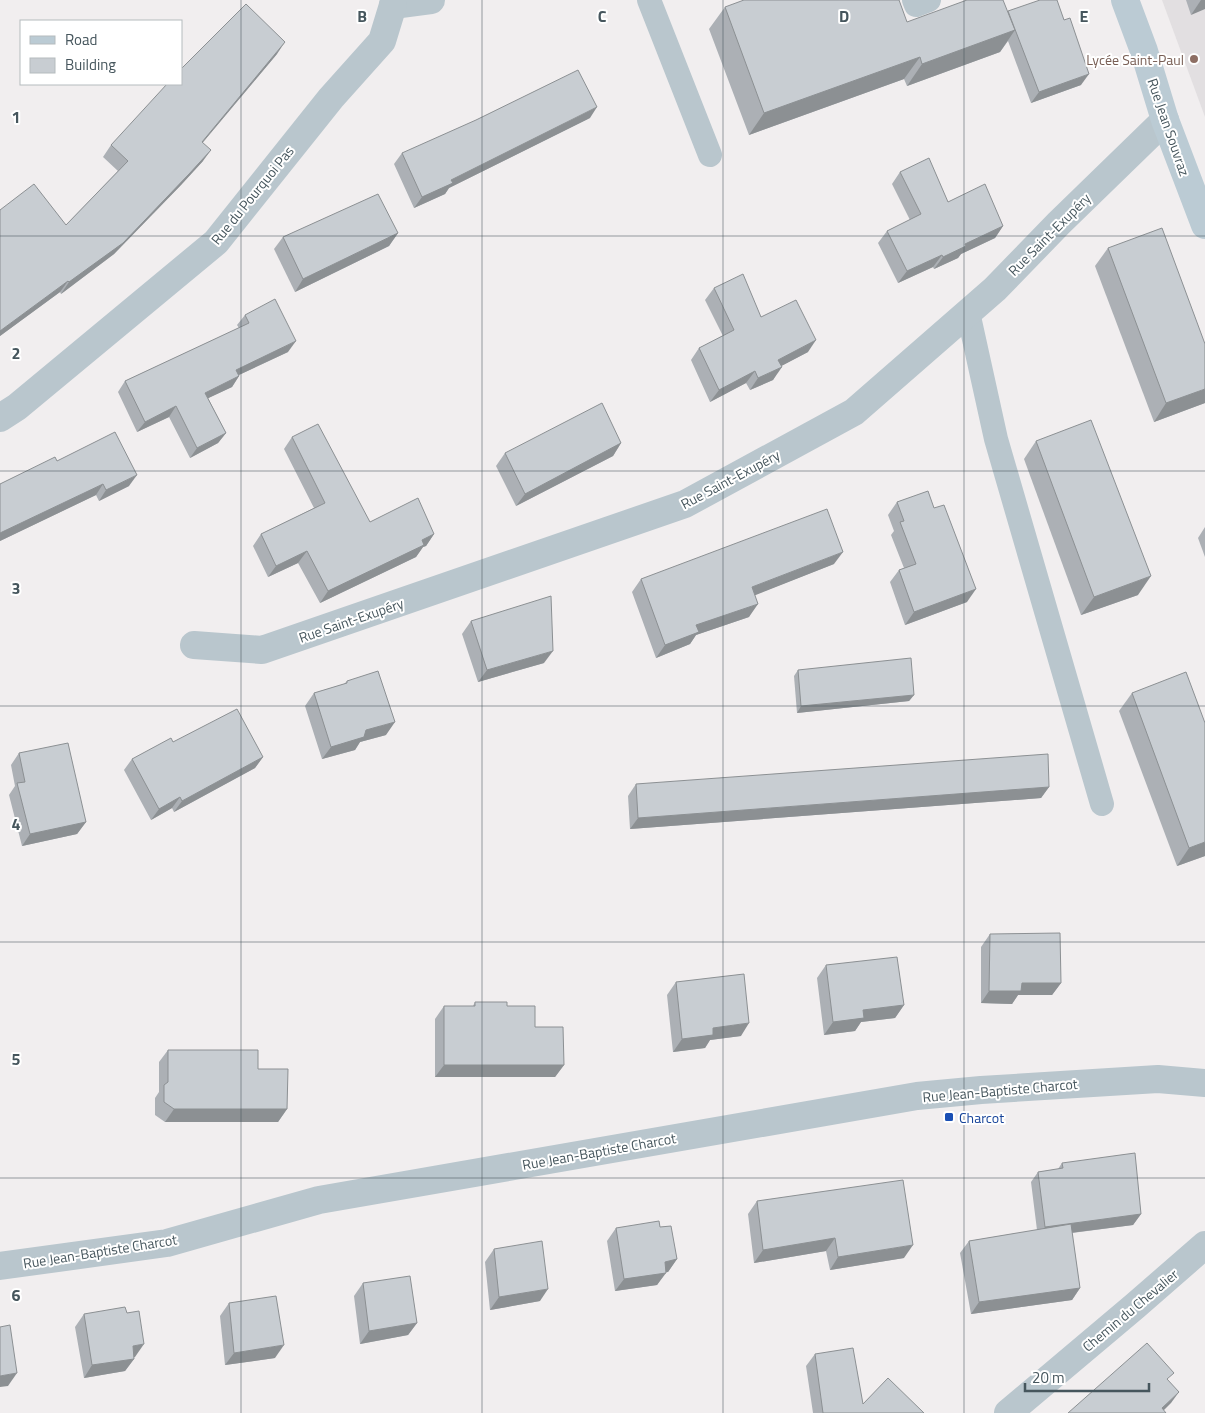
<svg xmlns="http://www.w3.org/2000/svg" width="1205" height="1413" font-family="'Titillium Web',sans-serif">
<rect width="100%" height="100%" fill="#f1eeef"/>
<path fill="#e2dfe1" d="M 1162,0 L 1205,0 L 1205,117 Z"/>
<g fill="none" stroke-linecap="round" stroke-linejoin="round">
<g stroke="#b9c6cd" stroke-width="24">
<path d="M 649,0 L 710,155"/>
<path d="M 914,0 L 916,5 L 929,0"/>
<path d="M 968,312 L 996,439 L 1102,804"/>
</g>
<g stroke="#b9c6cd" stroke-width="28">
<path d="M 393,5 L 431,0"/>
<path d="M 0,418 L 17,407 L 216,242 L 331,98 L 382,41 L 393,5"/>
<path d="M 194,645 L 262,650 L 685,504 L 854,412 L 995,289 L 1059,223 L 1165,120"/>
<path d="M 0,1266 L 167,1243 L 319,1200 L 917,1096 L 981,1090 L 1158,1079 L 1205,1083"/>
<path d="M 1008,1413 L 1135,1306 L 1205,1245"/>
</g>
<path stroke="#bbcbd4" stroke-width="28" d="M 1125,0 L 1144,51 L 1165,120 L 1205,225"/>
</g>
<g fill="#acb0b5">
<path d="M 1186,0 L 1205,0 L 1191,15 Z"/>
<path d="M 725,7 L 907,22 L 1008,11 L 1081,85 L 1031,103 L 1008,41 L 1000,52 L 907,86 L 904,79 L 749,135 L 709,29 Z"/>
<path d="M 277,54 L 203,142 L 203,161 L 181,185 L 114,254 L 61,294 L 60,292 L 0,336 L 0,210 L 66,225 L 118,171 L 103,157 L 111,145 Z"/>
<path d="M 590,118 L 449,188 L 445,194 L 414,208 L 394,164 L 402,153 Z"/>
<path d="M 900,172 L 948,202 L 1003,226 L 995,238 L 961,254 L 958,258 L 934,269 L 933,267 L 898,283 L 878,243 L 887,231 L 910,220 L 892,184 Z"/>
<path d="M 398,233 L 389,246 L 295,292 L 274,249 L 283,237 Z"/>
<path d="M 1108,248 L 1205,403 L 1154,422 L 1095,266 Z"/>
<path d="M 714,288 L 761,317 L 808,352 L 781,366 L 773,380 L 750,390 L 746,383 L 710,402 L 691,360 L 699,348 L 723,336 L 705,300 Z"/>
<path d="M 245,315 L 288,352 L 239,375 L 239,376 L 232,387 L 208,398 L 226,433 L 218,443 L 190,458 L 169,417 L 137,432 L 118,392 L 125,381 L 239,328 L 237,325 Z"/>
<path d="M 292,437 L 370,522 L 434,534 L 426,546 L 423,547 L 416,557 L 320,603 L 298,563 L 268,577 L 253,546 L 261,534 L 314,508 L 284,449 Z"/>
<path d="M 1036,441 L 1138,595 L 1081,615 L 1024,459 Z"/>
<path d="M 621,443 L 613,456 L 516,506 L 496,466 L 505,453 Z"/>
<path d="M 57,461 L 129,486 L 99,501 L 96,495 L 0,541 L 0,484 Z"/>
<path d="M 897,502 L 967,602 L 905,625 L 890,582 L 899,570 L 904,568 L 891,535 L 894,531 L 888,515 Z"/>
<path d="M 1205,527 L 1205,557 L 1198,538 Z"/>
<path d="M 834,564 L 754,595 L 749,617 L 696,635 L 690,644 L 656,658 L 632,592 L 641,579 Z"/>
<path d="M 471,621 L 544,663 L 478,682 L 462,634 Z"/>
<path d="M 798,670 L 914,695 L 909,701 L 797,713 L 794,676 Z"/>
<path d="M 347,681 L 386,735 L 360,742 L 355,750 L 322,759 L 305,706 L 314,693 L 344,684 Z"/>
<path d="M 1132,693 L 1205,856 L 1177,866 L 1119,711 Z"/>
<path d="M 173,742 L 263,757 L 255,768 L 174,812 L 172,808 L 151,820 L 124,770 L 132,759 Z"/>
<path d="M 19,753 L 86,822 L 77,834 L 22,846 L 9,795 L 15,786 L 11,765 Z"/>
<path d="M 636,784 L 1049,787 L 1041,798 L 630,829 L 628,796 Z"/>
<path d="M 990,934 L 1061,983 L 1052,995 L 1018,995 L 1012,1004 L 981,1003 L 981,947 Z"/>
<path d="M 826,965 L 904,1005 L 895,1018 L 861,1022 L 855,1031 L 824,1035 L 817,978 Z"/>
<path d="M 676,982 L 741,1036 L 710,1040 L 705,1048 L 673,1052 L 667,995 Z"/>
<path d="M 475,1002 L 507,1006 L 535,1027 L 564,1065 L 555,1077 L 435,1077 L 435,1019 L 444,1006 L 473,1006 Z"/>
<path d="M 168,1050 L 258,1069 L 287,1109 L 278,1122 L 165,1122 L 155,1115 L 155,1098 L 159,1092 L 159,1062 Z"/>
<path d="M 1062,1163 L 1141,1214 L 1133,1225 L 1072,1233 L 1080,1288 L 1072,1300 L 971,1314 L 960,1253 L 969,1241 L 1037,1230 L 1031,1182 L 1038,1172 L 1058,1169 Z"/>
<path d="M 757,1201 L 904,1258 L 830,1270 L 826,1251 L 754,1263 L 748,1214 Z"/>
<path d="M 660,1227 L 677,1259 L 668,1272 L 665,1272 L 657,1285 L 615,1291 L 607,1241 L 616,1228 Z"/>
<path d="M 494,1249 L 540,1301 L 490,1310 L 485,1262 Z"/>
<path d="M 363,1283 L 417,1323 L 408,1335 L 360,1344 L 354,1296 Z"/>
<path d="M 229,1303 L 275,1358 L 225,1365 L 220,1316 Z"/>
<path d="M 84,1314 L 135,1357 L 134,1357 L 134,1359 L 125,1371 L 84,1378 L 75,1327 Z"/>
<path d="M 815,1354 L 863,1404 L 924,1413 L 813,1413 L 806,1366 Z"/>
</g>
<g fill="#8c9093">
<path d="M 1201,0 L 1205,0 L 1205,9 L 1191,15 Z"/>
<path d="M 1015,30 L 1000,52 L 907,86 L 922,64 Z"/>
<path d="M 285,42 L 277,54 L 194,153 L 202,142 Z"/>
<path d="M 920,57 L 904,79 L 749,135 L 764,113 Z"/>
<path d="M 1089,74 L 1081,85 L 1031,103 L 1039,92 Z"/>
<path d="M 597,107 L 590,118 L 449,188 L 445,194 L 414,208 L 422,197 L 451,180 Z"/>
<path d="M 211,150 L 203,161 L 181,185 L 114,254 L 61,294 L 69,282 Z"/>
<path d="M 1003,226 L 995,238 L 961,254 L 958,258 L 934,269 L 943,257 L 965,244 Z"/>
<path d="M 398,233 L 389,246 L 295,292 L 303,279 Z"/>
<path d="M 942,255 L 933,267 L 898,283 L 907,271 Z"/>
<path d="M 68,281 L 60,292 L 0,336 L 0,331 Z"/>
<path d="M 816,340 L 808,352 L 770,372 L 778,360 Z"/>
<path d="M 296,341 L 288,352 L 228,380 L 236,370 Z"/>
<path d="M 782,367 L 773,380 L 750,390 L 758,378 Z"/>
<path d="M 755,371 L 746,383 L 710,402 L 719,390 Z"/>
<path d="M 239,376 L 232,387 L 198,403 L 205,393 Z"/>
<path d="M 1205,389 L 1205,403 L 1154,422 L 1166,403 Z"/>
<path d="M 176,406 L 169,417 L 137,432 L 145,422 Z"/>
<path d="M 226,433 L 218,443 L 190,458 L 197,448 Z"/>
<path d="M 621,443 L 613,456 L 516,506 L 525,494 Z"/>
<path d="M 137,475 L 129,486 L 99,501 L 106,490 Z"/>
<path d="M 103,484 L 96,495 L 0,541 L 0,533 Z"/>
<path d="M 434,534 L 426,546 L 423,547 L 416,557 L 320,603 L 328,591 L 422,540 Z"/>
<path d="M 307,551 L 298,563 L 268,577 L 276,566 Z"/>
<path d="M 843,552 L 834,564 L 743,600 L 752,587 Z"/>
<path d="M 1151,576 L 1138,595 L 1081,615 L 1094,597 Z"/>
<path d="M 976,589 L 967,602 L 905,625 L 914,612 Z"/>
<path d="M 758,604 L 749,617 L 696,635 L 690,644 L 656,658 L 665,645 L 696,625 Z"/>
<path d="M 553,651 L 544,663 L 478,682 L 487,670 Z"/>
<path d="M 914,695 L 909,701 L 797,713 L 801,706 Z"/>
<path d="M 395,722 L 386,735 L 360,742 L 355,750 L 322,759 L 331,747 L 366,730 Z"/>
<path d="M 263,757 L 255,768 L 174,812 L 182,801 Z"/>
<path d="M 1049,787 L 1041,798 L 630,829 L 638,818 Z"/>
<path d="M 180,797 L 172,808 L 151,820 L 159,809 Z"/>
<path d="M 86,822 L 77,834 L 22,846 L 30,834 Z"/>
<path d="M 1205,842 L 1205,856 L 1177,866 L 1189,848 Z"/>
<path d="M 1022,983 L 1061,983 L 1052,995 L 1018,995 L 1012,1004 L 981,1003 L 989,991 Z"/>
<path d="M 904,1005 L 895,1018 L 861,1022 L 855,1031 L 824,1035 L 833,1022 L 863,1010 Z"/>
<path d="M 749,1023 L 741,1036 L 710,1040 L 705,1048 L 673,1052 L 682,1039 L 713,1028 Z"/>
<path d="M 444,1065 L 564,1065 L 555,1077 L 435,1077 Z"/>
<path d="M 174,1109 L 287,1109 L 278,1122 L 165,1122 Z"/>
<path d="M 1141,1214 L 1133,1225 L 1038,1237 L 1045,1227 Z"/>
<path d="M 835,1238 L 826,1251 L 754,1263 L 763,1250 Z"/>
<path d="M 913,1245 L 904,1258 L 830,1270 L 838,1257 Z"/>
<path d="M 677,1259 L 668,1272 L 660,1273 L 666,1273 L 657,1285 L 615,1291 L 624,1279 L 665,1262 Z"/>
<path d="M 1080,1288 L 1072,1300 L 971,1314 L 979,1302 Z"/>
<path d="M 548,1289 L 540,1301 L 490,1310 L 499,1297 Z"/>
<path d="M 417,1323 L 408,1335 L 360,1344 L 369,1331 Z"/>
<path d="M 144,1344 L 135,1357 L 124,1359 L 133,1346 Z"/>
<path d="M 284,1345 L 275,1358 L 225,1365 L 234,1353 Z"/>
<path d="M 134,1359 L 125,1371 L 84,1378 L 92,1365 Z"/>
<path d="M 17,1373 L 8,1386 L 0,1387 L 0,1376 Z"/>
<path d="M 1179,1392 L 1171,1403 L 1161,1413 L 1162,1408 Z"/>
</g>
<g fill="#c8cdd2" stroke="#8c9093">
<path d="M 744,0 L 899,0 L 907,22 L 967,0 L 1003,0 L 1015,30 L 922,64 L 920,57 L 764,113 L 725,7 Z"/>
<path d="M 1040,0 L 1057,0 L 1064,20 L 1070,18 L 1089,74 L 1039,92 L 1008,11 Z"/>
<path d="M 246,4 L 285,42 L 202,142 L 211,150 L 189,174 L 123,243 L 69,282 L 68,281 L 0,331 L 0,210 L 34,184 L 66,225 L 128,161 L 111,145 L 167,84 L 181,84 L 181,69 Z"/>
<path d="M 578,70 L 597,107 L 451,180 L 453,183 L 422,197 L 402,153 L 476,120 Z"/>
<path d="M 929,158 L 948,202 L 985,184 L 1003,226 L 965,244 L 966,246 L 943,257 L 942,255 L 907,271 L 887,231 L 921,214 L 900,172 Z"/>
<path d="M 378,194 L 398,233 L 303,279 L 283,237 Z"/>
<path d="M 1162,228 L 1205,344 L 1205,389 L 1166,403 L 1108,248 Z"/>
<path d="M 743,274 L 761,317 L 796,300 L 816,340 L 778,360 L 782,367 L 758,378 L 755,371 L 719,390 L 699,348 L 734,330 L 714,288 Z"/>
<path d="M 275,299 L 296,341 L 236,370 L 239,376 L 205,393 L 226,433 L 197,448 L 176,406 L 145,422 L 125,381 L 249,323 L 245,315 Z"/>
<path d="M 602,403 L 621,443 L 525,494 L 505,453 Z"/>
<path d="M 1091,420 L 1151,576 L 1094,597 L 1036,441 Z"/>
<path d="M 318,424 L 370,522 L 418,498 L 434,534 L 422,540 L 424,545 L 328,591 L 307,551 L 276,566 L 261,534 L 325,503 L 292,437 Z"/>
<path d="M 115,432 L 137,475 L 106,490 L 103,484 L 0,533 L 0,484 L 55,457 L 57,461 Z"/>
<path d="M 928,491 L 934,508 L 944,505 L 976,589 L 914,612 L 899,570 L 916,564 L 900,522 L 904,521 L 897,502 Z"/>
<path d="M 827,509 L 843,552 L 752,587 L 758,604 L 696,625 L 699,632 L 665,645 L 641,579 Z"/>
<path d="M 551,596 L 553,651 L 487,670 L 471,621 Z"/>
<path d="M 911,658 L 914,695 L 801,706 L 798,670 Z"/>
<path d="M 378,671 L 395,722 L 366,730 L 364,737 L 331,747 L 314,693 L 347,683 L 347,681 Z"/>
<path d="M 1186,672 L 1205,723 L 1205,842 L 1189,848 L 1132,693 Z"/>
<path d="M 237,709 L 263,757 L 182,801 L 180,797 L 159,809 L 132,759 L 171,738 L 173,742 Z"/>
<path d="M 68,743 L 86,822 L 30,834 L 17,783 L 25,782 L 19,753 Z"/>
<path d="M 1048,754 L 1049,787 L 638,818 L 636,784 Z"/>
<path d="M 1060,933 L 1061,983 L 1022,983 L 1021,991 L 989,991 L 990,934 Z"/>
<path d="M 897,957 L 904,1005 L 863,1010 L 864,1018 L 833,1022 L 826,965 Z"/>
<path d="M 744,974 L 749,1023 L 713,1028 L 713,1035 L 682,1039 L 676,982 Z"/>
<path d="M 475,1002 L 507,1002 L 507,1006 L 535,1006 L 535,1027 L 563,1027 L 564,1065 L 444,1065 L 444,1006 L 475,1006 Z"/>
<path d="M 168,1050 L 258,1050 L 258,1069 L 288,1069 L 287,1109 L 174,1109 L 164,1102 L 164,1085 L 168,1082 Z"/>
<path d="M 1135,1153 L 1141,1214 L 1045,1227 L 1038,1172 L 1063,1168 L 1062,1163 Z"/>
<path d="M 903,1180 L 913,1245 L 838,1257 L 835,1238 L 763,1250 L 757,1201 Z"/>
<path d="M 659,1221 L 660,1227 L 671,1226 L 677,1259 L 665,1262 L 666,1273 L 624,1279 L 616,1228 Z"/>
<path d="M 1071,1224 L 1080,1288 L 979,1302 L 969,1241 Z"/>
<path d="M 542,1241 L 548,1289 L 499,1297 L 494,1249 Z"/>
<path d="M 410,1276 L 417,1323 L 369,1331 L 363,1283 Z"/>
<path d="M 276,1296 L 284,1345 L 234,1353 L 229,1303 Z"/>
<path d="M 125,1307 L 127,1313 L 139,1311 L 144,1344 L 133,1346 L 134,1359 L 92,1365 L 84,1314 Z"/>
<path d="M 10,1325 L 17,1373 L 0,1376 L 0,1327 Z"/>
<path d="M 1147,1343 L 1174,1373 L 1167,1379 L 1179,1392 L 1162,1408 L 1166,1413 L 1068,1413 Z"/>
<path d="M 853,1348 L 863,1404 L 888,1378 L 924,1413 L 823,1413 L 815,1354 Z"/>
</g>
<path fill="none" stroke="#46565d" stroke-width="1" stroke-opacity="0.55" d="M 241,0 L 241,1413M 482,0 L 482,1413M 723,0 L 723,1413M 964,0 L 964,1413M 0,236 L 1205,236M 0,471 L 1205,471M 0,706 L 1205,706M 0,942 L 1205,942M 0,1178 L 1205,1178"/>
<circle fill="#8d6e63" stroke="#fff" stroke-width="2" cx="1194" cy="59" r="5"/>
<rect fill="#1a4fb4" stroke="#fff" stroke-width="2" x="944" y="1112" width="10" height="10" rx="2.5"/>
<g text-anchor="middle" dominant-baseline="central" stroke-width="4" stroke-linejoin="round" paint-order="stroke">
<g font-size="14" fill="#785e54" stroke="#fff" text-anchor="end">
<text x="1184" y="59">Lycée Saint-Paul</text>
</g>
<g font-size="14" fill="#46565d" stroke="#fff">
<text transform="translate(1169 127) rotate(71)">Rue Jean Souvraz</text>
<text transform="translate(252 195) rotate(-51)">Rue du Pourquoi Pas</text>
<text transform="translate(1049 234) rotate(-45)">Rue Saint-Exupéry</text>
<text transform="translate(730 479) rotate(-28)">Rue Saint-Exupéry</text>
<text transform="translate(351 620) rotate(-19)">Rue Saint-Exupéry</text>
<text transform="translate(1000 1090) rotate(-5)">Rue Jean-Baptiste Charcot</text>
<text transform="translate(599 1151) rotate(-10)">Rue Jean-Baptiste Charcot</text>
<text transform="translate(100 1251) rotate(-9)">Rue Jean-Baptiste Charcot</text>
<text transform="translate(1130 1310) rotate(-40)">Chemin du Chevalier</text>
</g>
<g font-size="14" fill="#164399" stroke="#fff" text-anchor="start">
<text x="959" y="1117">Charcot</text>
</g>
</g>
<g font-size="16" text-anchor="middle" font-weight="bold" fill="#46565d" stroke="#fff" stroke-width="4" stroke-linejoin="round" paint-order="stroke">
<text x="362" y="22">B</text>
<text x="602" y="22">C</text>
<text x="844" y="22">D</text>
<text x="1084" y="22">E</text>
<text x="16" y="123">1</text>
<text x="16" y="359">2</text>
<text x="16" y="594">3</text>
<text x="16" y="830">4</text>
<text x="16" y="1065">5</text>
<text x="16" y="1301">6</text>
</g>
<rect x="20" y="20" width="162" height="65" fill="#ffffff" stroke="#b5bbbe"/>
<rect x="30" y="36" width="25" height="8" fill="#bbcbd4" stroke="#b5bbbe"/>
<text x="65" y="45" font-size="15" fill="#46565d">Road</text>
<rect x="30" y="58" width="25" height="15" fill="#c8cdd2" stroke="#b5bbbe"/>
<text x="65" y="70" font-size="15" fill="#46565d">Building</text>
<path d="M1025 1383v8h124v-8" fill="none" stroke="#46565d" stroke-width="2.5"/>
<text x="1032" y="1383" font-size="15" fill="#46565d" stroke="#ffffff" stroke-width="4" paint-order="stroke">20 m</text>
</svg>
